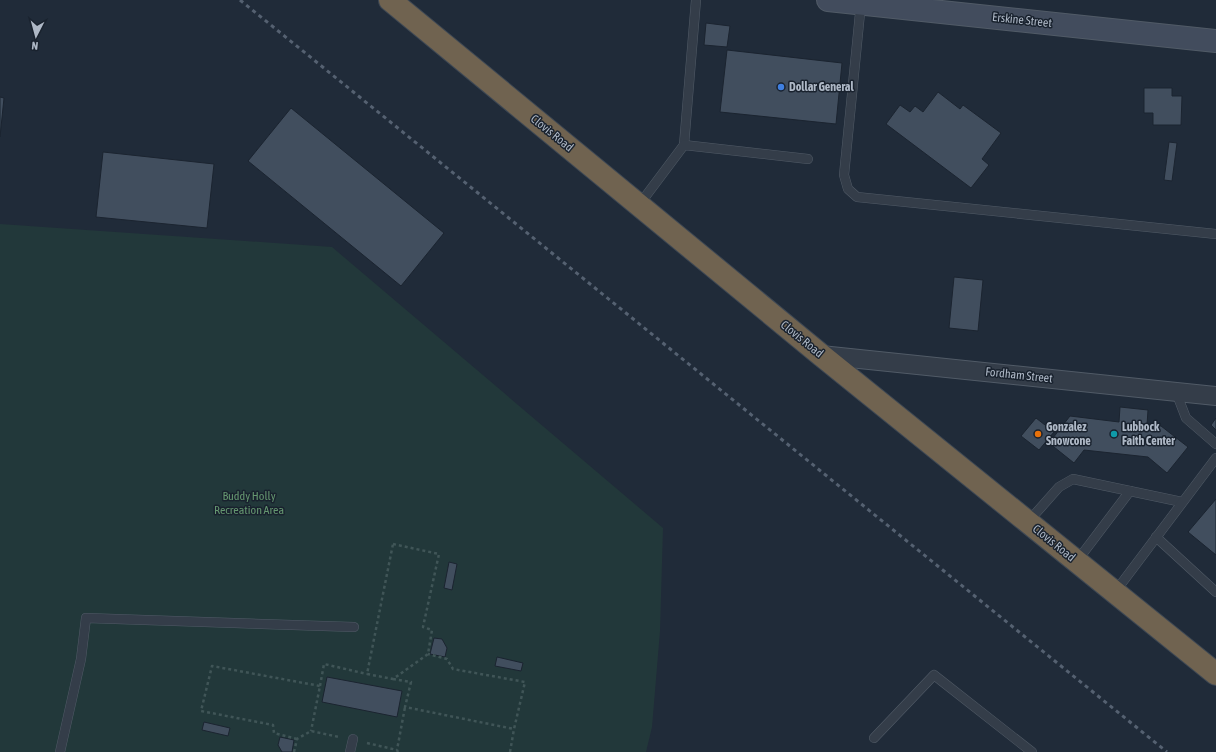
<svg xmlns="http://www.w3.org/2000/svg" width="1216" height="752" font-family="'Asap Condensed',sans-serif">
<rect width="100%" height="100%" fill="#202b39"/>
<path fill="#22383a" d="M 0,224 L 332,247 L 663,528 L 660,631 L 652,727 L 646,752 L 0,752 Z"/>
<g fill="#414e5e" stroke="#1b2430">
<path d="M 706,23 L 730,26 L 727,47 L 704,45 Z"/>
<path d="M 727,50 L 842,63 L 836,124 L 720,112 Z"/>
<path d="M 1144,88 L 1172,88 L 1172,96 L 1182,96 L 1181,125 L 1153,125 L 1153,113 L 1144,113 Z"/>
<path d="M 938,92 L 960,109 L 963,105 L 1001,133 L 982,159 L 989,165 L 971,188 L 886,124 L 900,105 L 910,112 L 915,106 L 923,112 Z"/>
<path d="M 0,97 L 4,98 L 0,137 Z"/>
<path d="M 291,108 L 444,233 L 401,286 L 248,161 Z"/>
<path d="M 1169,142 L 1177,143 L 1172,181 L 1164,180 Z"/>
<path d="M 103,152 L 214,164 L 207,228 L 96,217 Z"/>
<path d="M 954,277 L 983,280 L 978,331 L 949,328 Z"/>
<path d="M 1120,407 L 1148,410 L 1147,425 L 1161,426 L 1188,447 L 1167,473 L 1148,457 L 1084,450 L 1074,463 L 1049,443 L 1070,416 L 1119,422 Z"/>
<path d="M 1036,418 L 1054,432 L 1039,450 L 1021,436 Z"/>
<path d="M 1216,418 L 1216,430 L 1211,425 Z"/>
<path d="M 1216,499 L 1216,555 L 1188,532 Z"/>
<path d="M 449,562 L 457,564 L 452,590 L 444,588 Z"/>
<path d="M 434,638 L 442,639 L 447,648 L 445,657 L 430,654 Z"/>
<path d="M 497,657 L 523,663 L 521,671 L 495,666 Z"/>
<path d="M 327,677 L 402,691 L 397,717 L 322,702 Z"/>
<path d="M 204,722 L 230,728 L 228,736 L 202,730 Z"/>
<path d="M 280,737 L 294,740 L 292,752 L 282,752 L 278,745 Z"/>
</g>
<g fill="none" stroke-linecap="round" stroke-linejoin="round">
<g stroke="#515b67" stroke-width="10">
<g id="lane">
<path d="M 861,3 L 844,175 L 848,189 L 857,197 L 1216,234"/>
<path d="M 684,145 L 696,0"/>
<path d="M 639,205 L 684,145 L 808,159"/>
<path d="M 1176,392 L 1186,418 L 1216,444"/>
<path d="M 1028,522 L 1059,487 L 1073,479 L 1182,502"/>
<path d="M 1156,537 L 1216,592"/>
<path d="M 1077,561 L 1130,491"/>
<path d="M 1115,592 L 1216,458"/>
<path d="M 874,738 L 934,675 L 1032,752"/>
<path d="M 60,752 L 81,659 L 86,618 L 354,627"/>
<path d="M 350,752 L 353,739"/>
</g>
</g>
<g stroke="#515b67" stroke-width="20">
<path id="street" d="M 821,355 L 1216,396"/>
</g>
<g stroke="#515b67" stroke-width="24">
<path id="secondary" d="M 828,0 L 1216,41"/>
</g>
<g stroke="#3e4854" stroke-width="24">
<path id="highway" d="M 390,0 L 821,355 L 1216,674"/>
</g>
<g stroke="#405557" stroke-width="2.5" stroke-dasharray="3 3" stroke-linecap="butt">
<path d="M 393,544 L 439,554 L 423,627 L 432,630 L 428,654 L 393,679 L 367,674 Z"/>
<path d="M 393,679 L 411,682 L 405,707 L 514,729 L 525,682 L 453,669 L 447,659 L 428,654"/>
<path d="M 320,686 L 324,664 L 367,674"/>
<path d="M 297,739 L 274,733 L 273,725 L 201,711 L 212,666 L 320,686 L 311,731"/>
<path d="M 367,743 L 397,750"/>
<path d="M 294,752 L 297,739 L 311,731 L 339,737"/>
<path d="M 398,752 L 397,750 L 405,707"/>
<path d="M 510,752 L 514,729"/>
</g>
<use href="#lane" stroke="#343d49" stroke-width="9"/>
<use href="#street" stroke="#343d49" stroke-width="18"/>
<use href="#secondary" stroke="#424c5d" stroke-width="22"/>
<use href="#highway" stroke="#706350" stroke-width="22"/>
<path stroke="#556171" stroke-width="3" stroke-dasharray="4 4" stroke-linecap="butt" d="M 240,0 L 1167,752"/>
</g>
<circle fill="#3f7fe0" stroke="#19222e" stroke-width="1.5" cx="781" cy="87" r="4"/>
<circle fill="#e8710a" stroke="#19222e" stroke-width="1.5" cx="1038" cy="434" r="4"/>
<circle fill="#0f9aa8" stroke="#19222e" stroke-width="1.5" cx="1114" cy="434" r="4"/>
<g text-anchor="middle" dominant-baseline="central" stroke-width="3" stroke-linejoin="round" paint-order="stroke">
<g font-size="12" fill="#aeb8c6" stroke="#19222e">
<text transform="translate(1022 20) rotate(6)">Erskine Street</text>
<text transform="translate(552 133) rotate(39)">Clovis Road</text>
<text transform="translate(802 339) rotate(39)">Clovis Road</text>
<text transform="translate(1019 375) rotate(6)">Fordham Street</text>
<text transform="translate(1054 543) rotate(39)">Clovis Road</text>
</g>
<g font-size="12" font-weight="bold" fill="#aeb8c6" stroke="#19222e" text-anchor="start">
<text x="789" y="87">Dollar General</text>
<text x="1046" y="427">Gonzalez<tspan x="1046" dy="14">Snowcone</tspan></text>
<text x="1122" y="427">Lubbock<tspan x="1122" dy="14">Faith Center</tspan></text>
</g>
<g font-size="12" fill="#659770" stroke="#19222e">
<text x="249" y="496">Buddy Holly<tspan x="249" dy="14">Recreation Area</tspan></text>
</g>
</g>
<g transform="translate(36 36) rotate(186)" stroke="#19222e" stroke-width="3" paint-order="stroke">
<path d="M0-3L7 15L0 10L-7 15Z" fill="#aeb8c6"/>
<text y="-6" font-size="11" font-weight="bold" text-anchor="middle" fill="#aeb8c6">N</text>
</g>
</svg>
